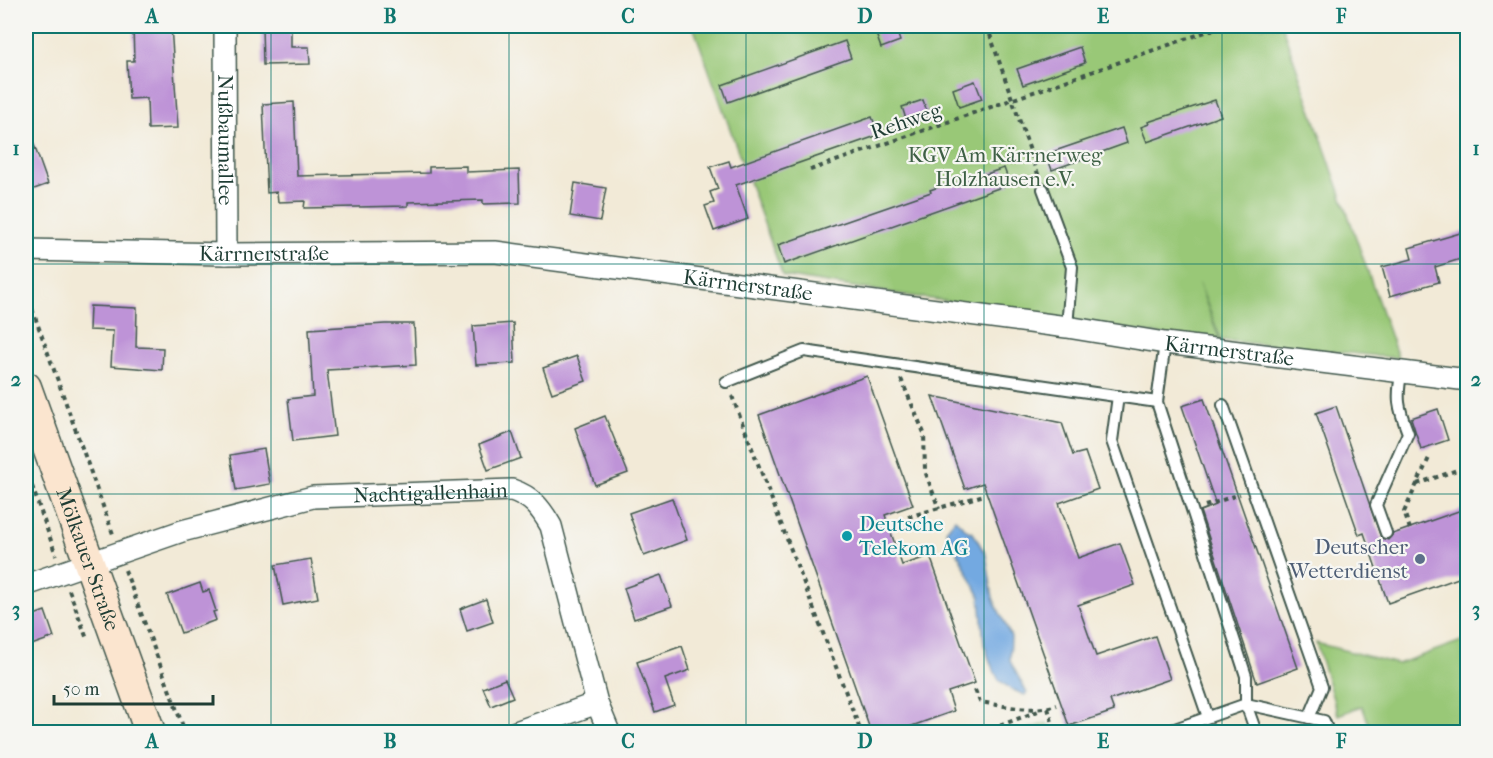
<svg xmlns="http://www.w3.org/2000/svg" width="1493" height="758" font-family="'IM FELL French Canon',serif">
<rect width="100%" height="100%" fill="#f6f6f2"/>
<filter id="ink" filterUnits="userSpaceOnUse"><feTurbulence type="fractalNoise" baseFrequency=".0167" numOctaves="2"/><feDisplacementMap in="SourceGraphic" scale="12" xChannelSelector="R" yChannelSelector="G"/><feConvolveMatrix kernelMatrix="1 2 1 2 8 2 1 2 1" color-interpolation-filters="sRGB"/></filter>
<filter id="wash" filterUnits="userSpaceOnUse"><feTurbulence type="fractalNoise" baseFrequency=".008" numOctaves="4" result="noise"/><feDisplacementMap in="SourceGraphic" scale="24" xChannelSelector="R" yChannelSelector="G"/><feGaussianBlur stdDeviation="1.35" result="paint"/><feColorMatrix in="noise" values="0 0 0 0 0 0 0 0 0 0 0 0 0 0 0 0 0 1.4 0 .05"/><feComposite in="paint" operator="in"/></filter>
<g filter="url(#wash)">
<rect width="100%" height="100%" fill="#f2ead7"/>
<g fill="#99c877" stroke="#5c8256" stroke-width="1.5">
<path d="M 693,26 L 1282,26 L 1398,358 L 1221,340 L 1199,283 L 1221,344 L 783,276 Z"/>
<path d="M 1467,639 L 1467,732 L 1372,732 L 1362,706 L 1338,715 L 1316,643 L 1398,664 Z"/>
<path d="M 1046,723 L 1056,732 L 1019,732 Z"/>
</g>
<path fill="#73a9e1" stroke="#49738a" stroke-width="1.5" d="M 955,519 L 969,532 L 972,531 L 986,555 L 993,598 L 1011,637 L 1010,661 L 1027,693 L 1025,695 L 1011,689 L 999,680 L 992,667 L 984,644 L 980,597 L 946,530 Z"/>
<g id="blocks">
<g fill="#be93d7">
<path d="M 133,26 L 171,26 L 178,128 L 148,129 L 147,98 L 129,99 L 127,61 L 134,61 Z"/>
<path d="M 262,26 L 291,26 L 291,47 L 309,47 L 310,64 L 263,65 Z"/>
<path d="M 895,26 L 900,41 L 881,48 L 875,31 Z"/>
<path d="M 845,41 L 851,58 L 728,102 L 722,85 Z"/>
<path d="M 1080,47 L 1085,63 L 1023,85 L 1017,69 Z"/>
<path d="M 975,81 L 982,99 L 959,107 L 953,89 Z"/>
<path d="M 923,100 L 929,117 L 908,125 L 902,107 Z"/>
<path d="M 1215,100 L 1221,116 L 1147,142 L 1141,127 L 1149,124 L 1148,122 Z"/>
<path d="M 294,102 L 297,176 L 429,173 L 429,167 L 466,166 L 466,172 L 519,170 L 520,203 L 483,204 L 483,200 L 408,202 L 408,206 L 304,208 L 305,201 L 278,202 L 277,192 L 267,193 L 263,104 Z"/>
<path d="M 872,117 L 879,135 L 736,185 L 748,219 L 714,231 L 705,206 L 714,203 L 710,192 L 718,189 L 710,167 L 729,161 L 731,167 Z"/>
<path d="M 26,128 L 28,128 L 48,184 L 26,192 Z"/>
<path d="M 1122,128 L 1127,143 L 1052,170 L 1046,154 Z"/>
<path d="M 1004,168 L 1010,184 L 784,264 L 778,245 L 931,192 L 930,190 L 953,182 L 954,185 Z"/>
<path d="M 575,183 L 606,188 L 600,221 L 570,216 Z"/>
<path d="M 1467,231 L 1467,257 L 1435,267 L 1439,282 L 1390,296 L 1382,267 L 1412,259 L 1409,248 Z"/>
<path d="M 90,306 L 137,308 L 136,347 L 163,348 L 162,370 L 111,366 L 113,331 L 89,330 Z"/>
<path d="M 513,323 L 515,363 L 476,365 L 473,326 Z"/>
<path d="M 385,324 L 414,324 L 416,365 L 327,370 L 335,436 L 293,441 L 288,399 L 313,396 L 309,329 Z"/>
<path d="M 577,356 L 586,381 L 552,393 L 543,368 Z"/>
<path d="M 867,376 L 913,505 L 885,515 L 902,565 L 930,556 L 975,683 L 948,692 L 954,711 L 895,732 L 871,732 L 759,415 Z"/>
<path d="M 932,396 L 1062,423 L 1073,455 L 1085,452 L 1098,489 L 1059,503 L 1078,558 L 1120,543 L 1135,585 L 1078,605 L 1096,656 L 1155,636 L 1170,679 L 1110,700 L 1114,711 L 1069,726 L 983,483 L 965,489 Z"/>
<path d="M 1204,399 L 1298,668 L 1257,683 L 1200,511 L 1216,505 L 1182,406 Z"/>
<path d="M 1336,406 L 1381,538 L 1388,540 L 1393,534 L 1467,508 L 1467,575 L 1388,603 L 1364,533 L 1359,535 L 1316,413 Z"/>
<path d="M 1438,409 L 1448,440 L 1421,449 L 1411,418 Z"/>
<path d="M 605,416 L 628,473 L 595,485 L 575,428 Z"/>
<path d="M 512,432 L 521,458 L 488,470 L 479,445 Z"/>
<path d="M 264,449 L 270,484 L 236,490 L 230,455 Z"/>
<path d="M 672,498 L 687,540 L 644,556 L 629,513 Z"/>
<path d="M 311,559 L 318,598 L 283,605 L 275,565 Z"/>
<path d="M 661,575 L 672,606 L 634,619 L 624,588 Z"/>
<path d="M 200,583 L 203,592 L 209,590 L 216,611 L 213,612 L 216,620 L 181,633 L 167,595 Z"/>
<path d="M 486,599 L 493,622 L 467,631 L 460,609 Z"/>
<path d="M 45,611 L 54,637 L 26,647 L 26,618 Z"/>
<path d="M 682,646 L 690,670 L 665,679 L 674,705 L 655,712 L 637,662 Z"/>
<path d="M 505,679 L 513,697 L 491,706 L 483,688 Z"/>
</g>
</g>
</g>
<g filter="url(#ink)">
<use href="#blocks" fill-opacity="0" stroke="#3f574c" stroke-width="1.5"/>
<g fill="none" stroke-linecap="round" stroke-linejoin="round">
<g stroke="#3f574c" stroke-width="14">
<g id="lane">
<path d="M 1043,189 L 1072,267 L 1067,327"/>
<path d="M 1165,343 L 1157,402 L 1246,676 L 1246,704 L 1256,732"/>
<path d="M 726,382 L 804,351 L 1157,402"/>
<path d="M 1118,396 L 1112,441 L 1208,717"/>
<path d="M 1223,405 L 1322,687 L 1309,718"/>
<path d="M 1386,533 L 1376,505 L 1408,433 C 1398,407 1396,398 1402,370"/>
<path d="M 1166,732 L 1246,704 L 1324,721 L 1328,732"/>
</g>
</g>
<g stroke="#3f574c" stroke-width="24">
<g id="street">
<path id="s1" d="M 225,26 L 226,254"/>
<path id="s2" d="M 26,250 L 226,254 L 495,252 L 1067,327 L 1165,343 L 1468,380"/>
<path id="s3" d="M 26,585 L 182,531 L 313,497 L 512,490 C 532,497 540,507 551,526 L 597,703 L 609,732"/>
<path d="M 516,732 L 597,703"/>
</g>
</g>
<g stroke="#3f574c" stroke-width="33">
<g id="secondary">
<path id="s4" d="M 26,387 L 150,732"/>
</g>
</g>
<g stroke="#3f574c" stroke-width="4" stroke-dasharray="4.5 4.5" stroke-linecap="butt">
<path d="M 987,26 L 1039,177"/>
<path d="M 810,170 L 1223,26"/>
<path d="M 26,292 L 113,534"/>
<path d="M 901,379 L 924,433 L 925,471 L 939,509"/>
<path d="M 732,396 L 861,732"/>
<path d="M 26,469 L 56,555"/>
<path d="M 1417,484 L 1468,466"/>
<path d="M 1205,506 L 1240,494"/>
<path d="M 908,517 L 984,495"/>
<path d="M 1410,529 L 1404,512 L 1429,458"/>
<path d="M 125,570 L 185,732"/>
<path d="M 69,590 L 87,639"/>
<path d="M 975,690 L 980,702 C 1004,706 1034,713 1057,705"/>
<path d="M 1048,708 L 1055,732"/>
<path d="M 983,732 L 1041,710"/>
</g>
<use href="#lane" stroke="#fff" stroke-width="10"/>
<use href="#street" stroke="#fff" stroke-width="21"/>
<use href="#secondary" stroke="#fbe5cf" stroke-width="30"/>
</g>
</g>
<path fill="none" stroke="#0f766e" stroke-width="1.5" stroke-opacity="0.55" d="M 271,26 L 271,732M 509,26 L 509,732M 746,26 L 746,732M 984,26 L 984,732M 1222,26 L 1222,732M 26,264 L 1468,264M 26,494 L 1468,494"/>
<circle fill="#0f9aa8" stroke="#f6f6f2" stroke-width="2" cx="847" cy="536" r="6"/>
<circle fill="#5c6f8a" stroke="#f6f6f2" stroke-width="2" cx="1420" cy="559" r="6"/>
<g text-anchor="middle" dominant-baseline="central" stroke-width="4.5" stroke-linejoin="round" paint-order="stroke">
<g font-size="21" fill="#1f3d34" stroke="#f6f6f2">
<text transform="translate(906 121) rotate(-19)">Rehweg</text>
<text stroke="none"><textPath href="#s1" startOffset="114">Nußbaumallee</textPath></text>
<text stroke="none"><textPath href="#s2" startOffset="238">Kärrnerstraße</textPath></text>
<text stroke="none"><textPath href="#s2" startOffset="724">Kärrnerstraße</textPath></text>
<text stroke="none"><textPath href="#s2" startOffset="1210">Kärrnerstraße</textPath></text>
<text stroke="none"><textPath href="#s3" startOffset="418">Nachtigallenhain</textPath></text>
<text stroke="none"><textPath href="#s4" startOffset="183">Mölkauer Straße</textPath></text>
</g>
<g font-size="21" fill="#3e6045" stroke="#f6f6f2">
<text x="1005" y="155">KGV Am Kärrnerweg<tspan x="1005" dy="24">Holzhausen e.V.</tspan></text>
</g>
<g font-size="21" fill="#0d838f" stroke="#f6f6f2" text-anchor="start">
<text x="859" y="524">Deutsche<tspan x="859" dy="24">Telekom AG</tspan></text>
</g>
<g font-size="21" fill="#4e5e75" stroke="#f6f6f2" text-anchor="end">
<text x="1408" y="547">Deutscher<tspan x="1408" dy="24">Wetterdienst</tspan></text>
</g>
</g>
<rect width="1493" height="758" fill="none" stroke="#f6f6f2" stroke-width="66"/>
<path d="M54 695v9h159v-9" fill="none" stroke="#1f3d34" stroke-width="3"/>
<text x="63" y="695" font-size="18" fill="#1f3d34" stroke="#f6f6f2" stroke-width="4.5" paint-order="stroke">50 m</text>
<rect x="33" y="33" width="1427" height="692" fill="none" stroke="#0f766e" stroke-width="2"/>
<g font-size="20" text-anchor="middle" font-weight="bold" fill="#0f766e">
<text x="152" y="23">A</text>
<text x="390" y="23">B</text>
<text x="628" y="23">C</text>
<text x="865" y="23">D</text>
<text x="1103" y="23">E</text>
<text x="1341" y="23">F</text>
<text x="16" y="155">1</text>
<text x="1476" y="155">1</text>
<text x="16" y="386">2</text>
<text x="1476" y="386">2</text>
<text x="16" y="616">3</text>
<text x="1476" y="616">3</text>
<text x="152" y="748">A</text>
<text x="390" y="748">B</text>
<text x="628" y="748">C</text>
<text x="865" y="748">D</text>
<text x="1103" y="748">E</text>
<text x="1341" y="748">F</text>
</g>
</svg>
